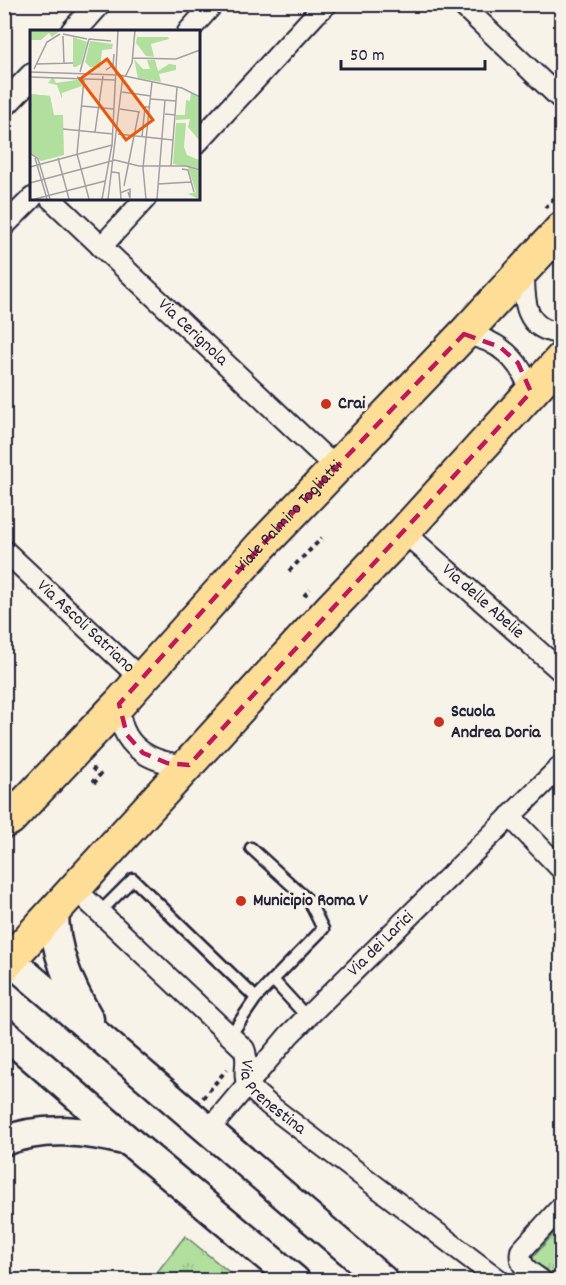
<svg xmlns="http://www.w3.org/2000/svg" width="566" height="1285" font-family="Dekko,sans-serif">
<defs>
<pattern id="grass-tufts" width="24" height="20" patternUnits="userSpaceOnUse" patternTransform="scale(1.5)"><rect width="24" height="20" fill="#b1df9e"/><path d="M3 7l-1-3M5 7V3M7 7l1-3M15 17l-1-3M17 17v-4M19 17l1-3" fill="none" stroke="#98bf89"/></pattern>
</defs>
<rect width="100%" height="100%" fill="#f7f3e8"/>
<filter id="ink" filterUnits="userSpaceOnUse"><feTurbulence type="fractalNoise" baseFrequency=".0167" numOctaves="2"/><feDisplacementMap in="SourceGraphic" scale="12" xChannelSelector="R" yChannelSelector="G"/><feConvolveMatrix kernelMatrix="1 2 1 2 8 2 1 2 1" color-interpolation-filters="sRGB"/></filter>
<g filter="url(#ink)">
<g fill="url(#grass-tufts)" stroke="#6a806c" stroke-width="1.5">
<path d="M 561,1225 L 561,1280 L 553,1280 L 529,1262 Z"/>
<path d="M 185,1236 L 239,1280 L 151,1280 Z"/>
</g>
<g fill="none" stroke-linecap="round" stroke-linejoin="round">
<g stroke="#22223b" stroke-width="15">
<g id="service">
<path d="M 251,848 L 309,901 L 323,929 L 273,980"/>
<path d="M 100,912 L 133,879 L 256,998 L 273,980 L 307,1017"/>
<path d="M 230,1036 L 256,998"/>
</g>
</g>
<g stroke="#22223b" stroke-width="24">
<g id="minor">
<path d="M 461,4 L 562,100"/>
<path d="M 188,32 L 213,4"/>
<path d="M 198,142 L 315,15 L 327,4"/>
<path id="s1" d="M 50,198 L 336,468"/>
<path d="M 4,226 L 32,198"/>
<path d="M 101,247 L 146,198"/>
<path d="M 524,270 C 524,299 523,331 562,333"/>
<path d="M 464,334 C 499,340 520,359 531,392"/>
<path id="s2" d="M 404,532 L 562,672"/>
<path id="s3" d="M 4,550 L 141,679"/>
<path d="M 119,704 C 119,747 151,764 189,765"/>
<path d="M 510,816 L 562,870"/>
<path id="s4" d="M 74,888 L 244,1049 C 249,1060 244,1068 246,1079 C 248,1089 262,1098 269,1105 L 499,1280"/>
<path id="s5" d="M 208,1131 L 289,1035 L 562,765"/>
<path d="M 541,1280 C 530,1272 518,1266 521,1251 L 562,1206"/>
</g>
</g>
<g stroke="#22223b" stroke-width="28">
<g id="tertiary">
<path d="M 73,32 L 98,4"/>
<path d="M 4,105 L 32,76"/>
</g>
</g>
<g stroke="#22223b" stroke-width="33">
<g id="secondary">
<path d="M 54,911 C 54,950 69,985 89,1019"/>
<path d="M 4,955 L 383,1280"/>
<path d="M 4,1033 L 130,1142 L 295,1280"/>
<path d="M 4,1141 C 45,1125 87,1131 128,1141"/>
</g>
</g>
<g stroke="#22223b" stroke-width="36">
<g id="primary">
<path id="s6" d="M 4,822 L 10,819 L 119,704 L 261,546 L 464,334 L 562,228"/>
<path d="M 4,966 L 332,607 L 404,532 L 562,358"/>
</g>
</g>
<g stroke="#22223b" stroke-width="4" stroke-dasharray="4.5 4.5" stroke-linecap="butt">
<path d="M 545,208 L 562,190"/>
<path d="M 289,571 L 322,538"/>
<path d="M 304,596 L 310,589"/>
<path d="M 92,768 L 100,775 L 94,780 L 98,784"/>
<path d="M 203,1098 L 227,1069"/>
</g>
<use href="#service" stroke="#f7f3e8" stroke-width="10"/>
<use href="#minor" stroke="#f7f3e8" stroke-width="20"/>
<use href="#tertiary" stroke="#f7f3e8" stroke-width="24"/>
<use href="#secondary" stroke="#f7f3e8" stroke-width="28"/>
<use href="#primary" stroke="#fedd96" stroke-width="32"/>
</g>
</g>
<path fill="none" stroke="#c2185b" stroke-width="4.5" stroke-dasharray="12 8" stroke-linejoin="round" d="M 464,334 L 500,347 L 518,363 L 531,392 L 189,765 L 167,763 L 143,753 L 127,735 L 119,704 L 261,546 Z"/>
<g fill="#c8321e" stroke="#f7f3e8" stroke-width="2">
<circle cx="326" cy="404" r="6"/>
<circle cx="439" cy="722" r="6"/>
<circle cx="241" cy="901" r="6"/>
</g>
<g text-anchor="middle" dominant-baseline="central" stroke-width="6" stroke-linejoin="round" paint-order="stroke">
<g font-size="18" fill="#22223b" stroke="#f7f3e8">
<text stroke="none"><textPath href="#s1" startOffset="196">Via Cerignola</textPath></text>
<text stroke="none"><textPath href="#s6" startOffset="418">Viale Palmiro Togliatti</textPath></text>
<text stroke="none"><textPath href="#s2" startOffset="105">Via delle Abelie</textPath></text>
<text stroke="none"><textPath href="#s3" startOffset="112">Via Ascoli Satriano</textPath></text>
<text stroke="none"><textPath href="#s5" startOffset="255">Via dei Larici</textPath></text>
<text stroke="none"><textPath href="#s4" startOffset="294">Via Prenestina</textPath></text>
</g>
<g font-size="18" font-weight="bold" fill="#22223b" stroke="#f7f3e8" text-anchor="start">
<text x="338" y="404">Crai</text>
<text x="451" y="712">Scuola<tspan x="451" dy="21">Andrea Doria</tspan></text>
<text x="253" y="901">Municipio Roma V</text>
</g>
</g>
<g transform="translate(30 30)">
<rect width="170" height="170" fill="#f7f3e8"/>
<path d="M 0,0 L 31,0 L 22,7 L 19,3 L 11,10 L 0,10 ZM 43,7 L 57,12 L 51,34 L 46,37 L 43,37 ZM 107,7 L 138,7 L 139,9 L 121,14 L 124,27 L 116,26 L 106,13 ZM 60,11 L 83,14 L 82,19 L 72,20 L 70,38 L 60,37 L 55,32 ZM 104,29 L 113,39 L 120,39 L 117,30 L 125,30 L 128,41 L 139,34 L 146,35 L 146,40 L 129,44 L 131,52 L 108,48 ZM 23,47 L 26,53 L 53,49 L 52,56 L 32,63 L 32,69 L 27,55 L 18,53 ZM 161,63 L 169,68 L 169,110 L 158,97 L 160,89 L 146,90 L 146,85 L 155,85 L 156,70 L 160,71 ZM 0,64 L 20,66 L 24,85 L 33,85 L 34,125 L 11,131 L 0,122 ZM 146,93 L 156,93 L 154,117 L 157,125 L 169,130 L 169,139 L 143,134 ZM 158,137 L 169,141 L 169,169 L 158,164 L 166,162 Z" fill="#b1df9e"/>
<path d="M 0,64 L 20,66 L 28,113 L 19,111 L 3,120 Z" fill="#b1df9e"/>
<path fill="none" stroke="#a29fa3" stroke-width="1.5" d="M 89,0 L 109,0M 33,4 L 57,9M 33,6 L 34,34M 59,9 L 81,11M 103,28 L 146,29 L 170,20M 6,34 L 43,33M 4,39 L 17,12 L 30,4M 76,40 L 83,35 L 84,24M 0,42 L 90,45 L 152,58 L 170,67M 50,42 L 59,9M 0,47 L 85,50M 47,47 L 54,49 L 47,124 L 59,169M 95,47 L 102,33 L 105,0M 92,62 L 121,66M 121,69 L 146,71M 52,76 L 84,79M 90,79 L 110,82M 135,84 L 145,85 L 147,57M 33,99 L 83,104M 65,102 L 73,46M 88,104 L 143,110M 112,107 L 115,77 L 120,77M 0,123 L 8,129 L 20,169M 5,128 L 17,169M 28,128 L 39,169M 141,136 L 145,85M 0,137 L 82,115M 152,139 L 158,140 L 164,162M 82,142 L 89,143 L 91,169M 0,153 L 85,130 L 109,136 L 156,136 L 170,140M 128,154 L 161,152M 94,156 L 109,81M 90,163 L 100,159 L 100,168 L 98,162M 5,169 L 75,151M 72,169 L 82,115 L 88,0M 78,169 L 93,45M 116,169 L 113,138 L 122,52M 127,169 L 135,70"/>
<path fill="#e8590c" fill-opacity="0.15" stroke="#e8590c" stroke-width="3" d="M 77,29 L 123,90 L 96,110 L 50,49 Z"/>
<rect width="170" height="170" fill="none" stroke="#22223b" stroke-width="3"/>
</g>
<rect width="566" height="1285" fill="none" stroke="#f7f3e8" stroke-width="24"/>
<rect x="12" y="12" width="542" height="1261" fill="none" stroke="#22223b" stroke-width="2" filter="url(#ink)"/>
<path d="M341 60v9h144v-9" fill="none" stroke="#22223b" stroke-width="3"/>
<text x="350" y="60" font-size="18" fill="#22223b" stroke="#f7f3e8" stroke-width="4.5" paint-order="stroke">50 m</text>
</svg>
